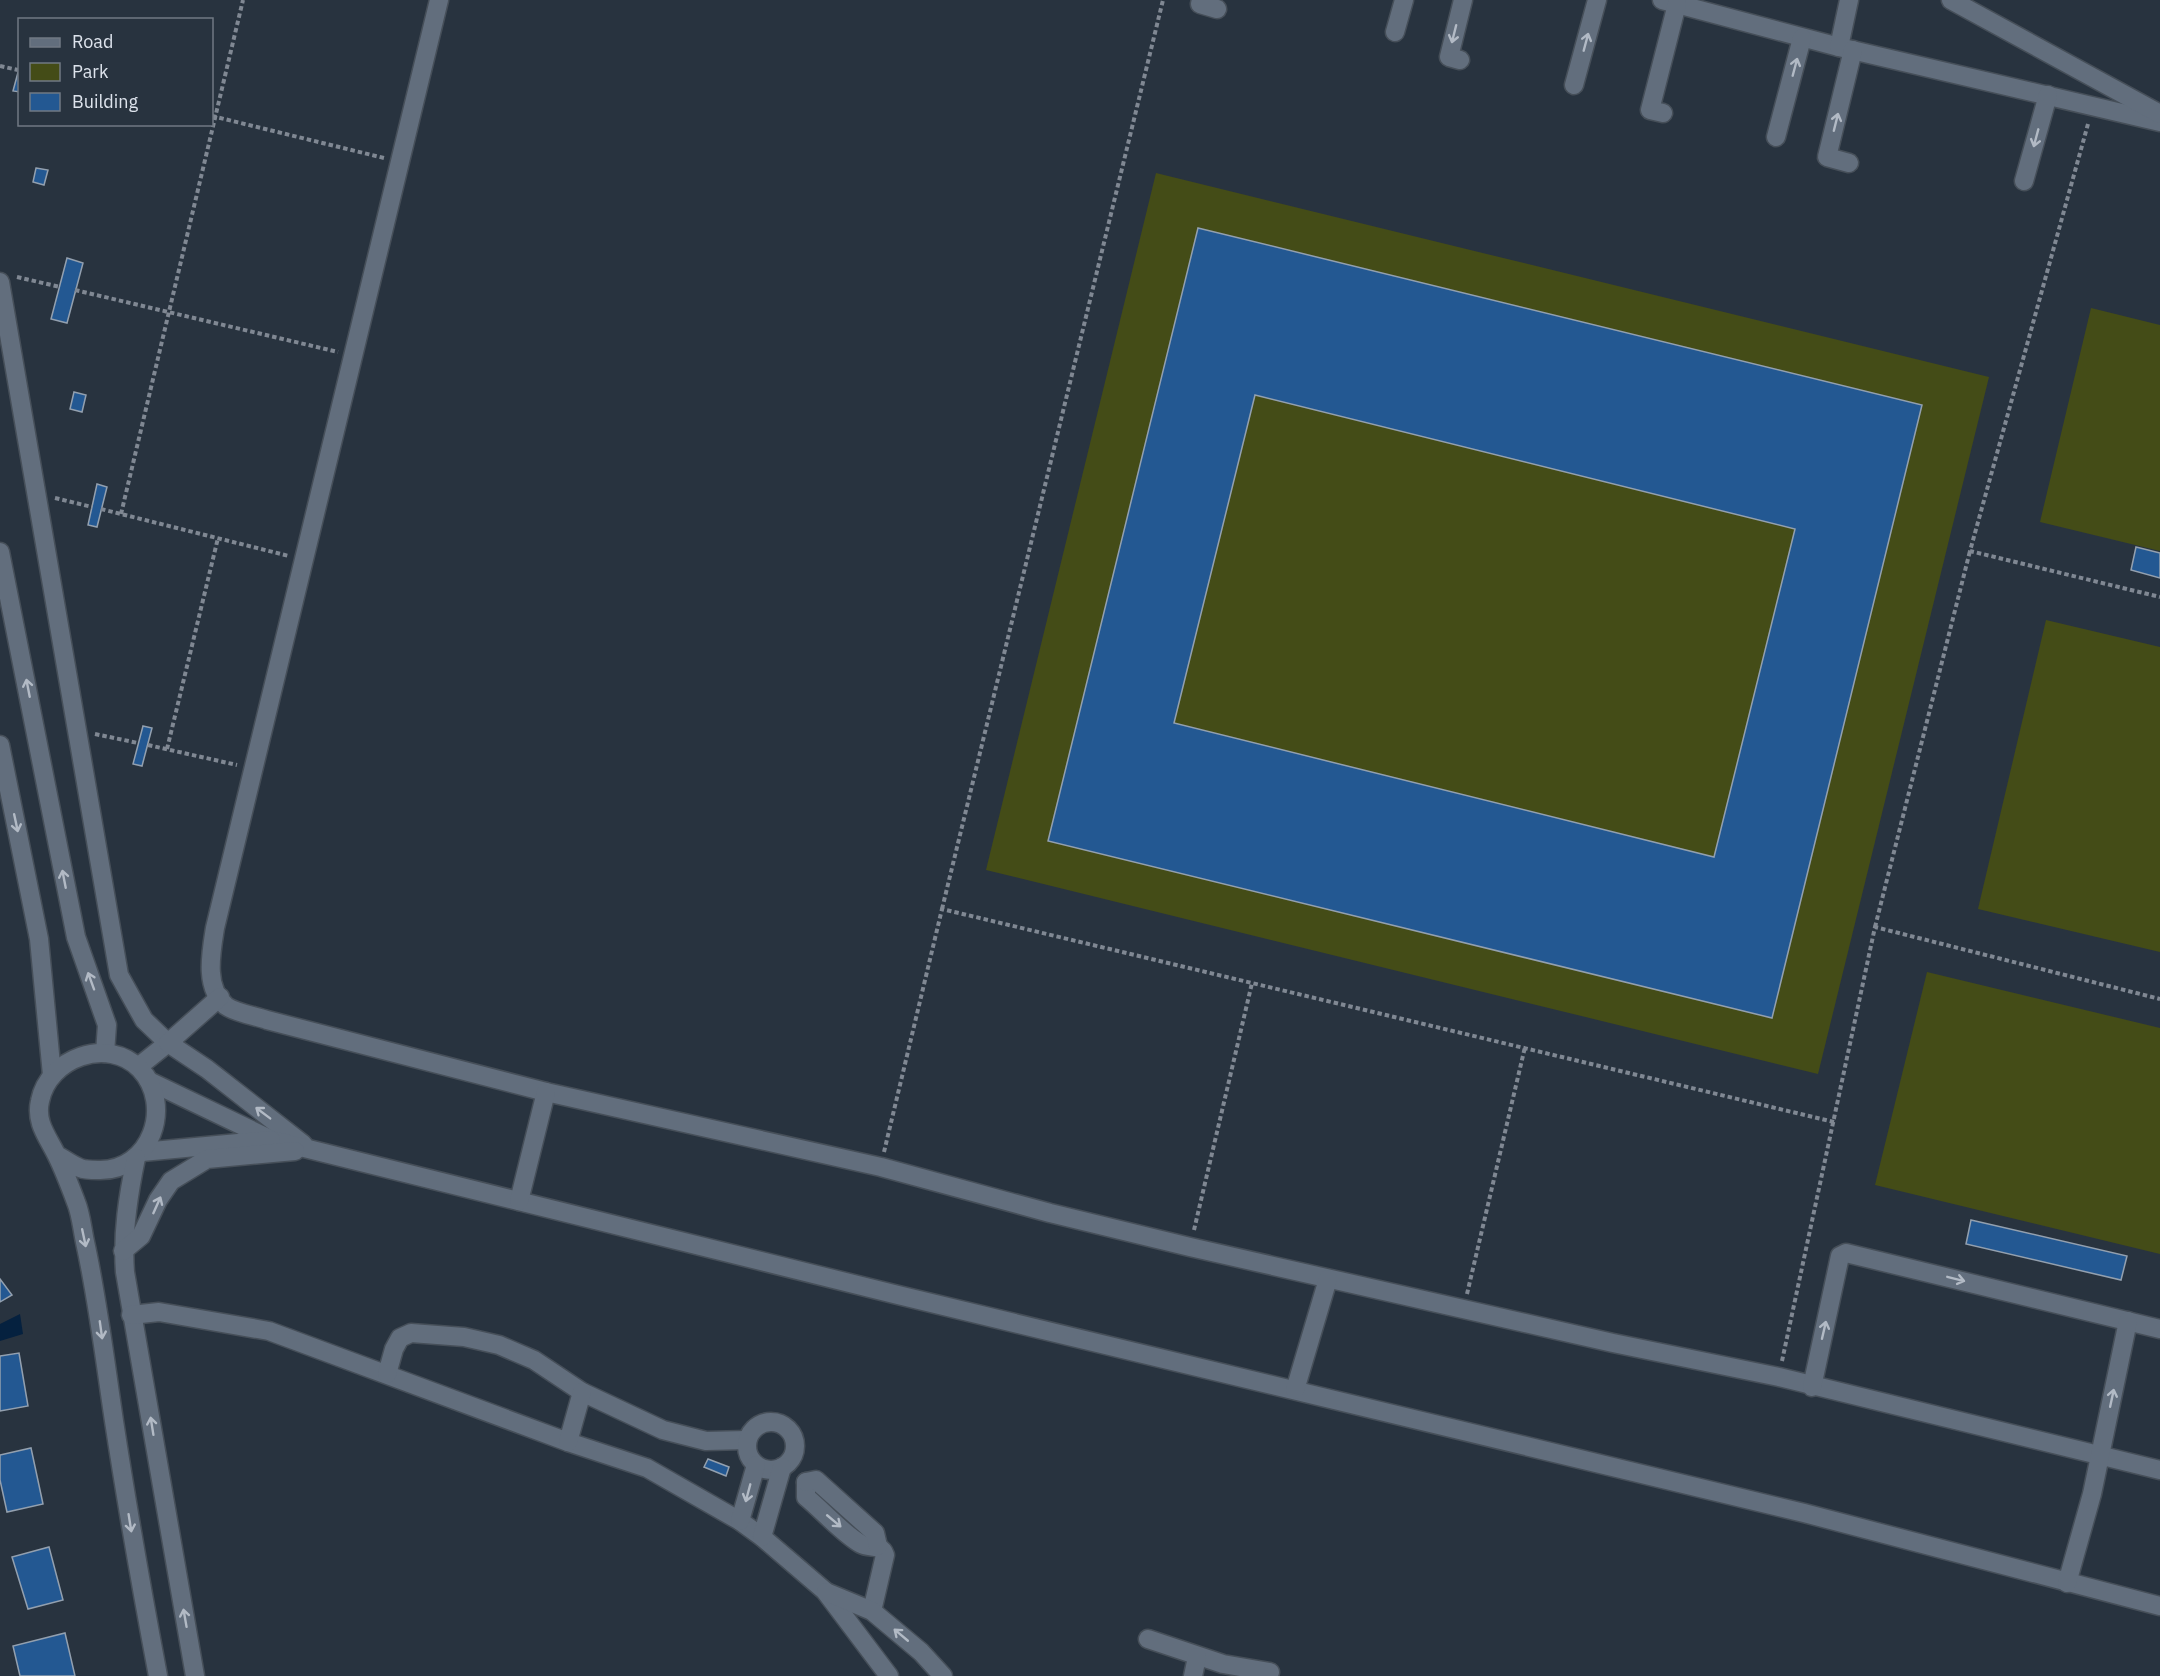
<svg xmlns="http://www.w3.org/2000/svg" width="2160" height="1676" font-family="'IBM Plex Sans',sans-serif">
<rect width="100%" height="100%" fill="#28333f"/>
<g fill="#444c17">
<path d="M 1156,173 L 1989,377 L 1818,1074 L 986,870 Z"/>
<path d="M 2091,308 L 2160,325 L 2160,551 L 2040,522 Z"/>
<path d="M 2046,620 L 2160,647 L 2160,952 L 1978,909 Z"/>
<path d="M 1927,972 L 2160,1028 L 2160,1254 L 1875,1185 Z"/>
</g>
<path fill="#05213f" d="M 20,1314 L 23,1334 L 0,1341 L 0,1324 Z"/>
<g fill="#235892" stroke="#93a0af" stroke-width="1.5" fill-rule="evenodd">
<path d="M 20,65 L 20,92 L 13,91 Z"/>
<path d="M 36,168 L 48,170 L 44,185 L 33,182 Z"/>
<path d="M 1198,228 L 1922,405 L 1772,1018 L 1048,841 ZM 1255,395 L 1795,529 L 1714,857 L 1174,723 Z"/>
<path d="M 67,258 L 83,263 L 67,323 L 51,319 Z"/>
<path d="M 74,392 L 86,395 L 82,412 L 70,409 Z"/>
<path d="M 97,484 L 107,487 L 97,527 L 88,525 Z"/>
<path d="M 2136,547 L 2160,553 L 2160,578 L 2131,570 Z"/>
<path d="M 143,726 L 152,728 L 142,766 L 133,764 Z"/>
<path d="M 1971,1220 L 2127,1256 L 2121,1280 L 1966,1244 Z"/>
<path d="M 0,1279 L 12,1295 L 0,1302 Z"/>
<path d="M 19,1353 L 28,1406 L 0,1411 L 0,1356 Z"/>
<path d="M 31,1448 L 43,1504 L 7,1512 L 0,1480 L 0,1455 Z"/>
<path d="M 708,1459 L 729,1467 L 726,1476 L 704,1467 Z"/>
<path d="M 49,1547 L 63,1600 L 28,1609 L 12,1557 Z"/>
<path d="M 65,1633 L 75,1676 L 20,1676 L 13,1646 Z"/>
</g>
<g fill="none" stroke-linecap="round" stroke-linejoin="round">
<g stroke="#464f59" stroke-width="21">
<g id="minor">
<path d="M 439,0 L 215,928 C 211,953 204,988 226,1006 C 236,1013 256,1016 267,1020 L 546,1092 L 881,1167 L 1050,1213 L 1190,1247 L 1613,1343 L 1779,1377 L 2160,1470"/>
<path d="M 1201,0 L 1200,4 L 1217,9"/>
<path d="M 1662,0 L 1839,47 L 2160,122"/>
<path d="M 1951,0 L 2160,114"/>
<path d="M 1395,32 L 1404,0"/>
<path d="M 1839,47 L 1849,0"/>
<path d="M 1460,60 L 1449,57 L 1463,0"/>
<path d="M 1574,85 L 1597,0"/>
<path d="M 1663,113 L 1650,110 L 1677,4"/>
<path d="M 1776,137 L 1802,38"/>
<path d="M 1849,163 L 1827,157 L 1853,50"/>
<path d="M 2024,181 L 2048,95"/>
<path d="M 0,282 L 119,975 L 144,1020 L 168,1043 L 138,1067"/>
<path d="M 0,552 L 76,937 L 107,1025 L 105,1053"/>
<path d="M 0,745 L 39,939 L 52,1075"/>
<path d="M 220,997 L 168,1043 L 207,1069 L 303,1144"/>
<path d="M 149,1081 L 272,1140 L 898,1295 L 1804,1513 L 2160,1606"/>
<path d="M 142,1152 L 271,1140"/>
<path d="M 57,1155 C 64,1159 72,1165 80,1168 C 85,1170 93,1170 98,1170 C 151,1172 174,1105 140,1069 C 108,1036 48,1058 40,1101 C 35,1123 48,1137 57,1156 C 64,1170 70,1186 76,1202 C 81,1214 82,1228 85,1242 C 98,1301 105,1361 114,1421 C 127,1506 142,1591 158,1676"/>
<path d="M 136,1158 C 128,1196 122,1234 125,1272 L 195,1676"/>
<path d="M 519,1201 L 546,1092"/>
<path d="M 123,1251 L 141,1236 L 158,1200 L 171,1181 L 207,1159 L 295,1151"/>
<path d="M 131,1315 L 159,1312 L 269,1331 L 568,1442 L 647,1468 L 740,1521 L 762,1537 L 825,1591 L 889,1676"/>
<path d="M 387,1374 L 394,1349 L 400,1338 L 411,1333 L 464,1337 L 499,1345 L 534,1360 L 582,1392 L 663,1430 L 706,1441 L 747,1440"/>
<path d="M 1812,1387 L 1840,1256 L 1846,1253 L 2160,1329"/>
<path d="M 1295,1390 L 1328,1279"/>
<circle cx="771" cy="1446" r="24"/>
<path d="M 568,1442 L 582,1392"/>
<path d="M 806,1482 L 806,1497 C 822,1510 843,1534 861,1544 C 870,1549 881,1543 885,1555 L 872,1611"/>
<path d="M 806,1482 L 816,1480 L 875,1533 L 878,1546"/>
<path d="M 740,1521 L 756,1465"/>
<path d="M 762,1537 L 782,1467"/>
<path d="M 2067,1583 L 2092,1494 L 2128,1321"/>
<path d="M 826,1592 L 872,1611 L 921,1652 L 943,1676"/>
<path d="M 1148,1639 L 1223,1664 L 1270,1672"/>
<path d="M 1193,1676 L 1197,1657"/>
</g>
</g>
<g stroke="#808893" stroke-width="4" stroke-dasharray="4.5 3" stroke-linecap="butt">
<path d="M 0,66 L 18,70"/>
<path d="M 212,116 L 384,158"/>
<path d="M 2088,124 L 1970,551 L 2160,597"/>
<path d="M 17,277 L 60,287"/>
<path d="M 75,290 L 338,352"/>
<path d="M 55,498 L 92,507"/>
<path d="M 101,509 L 289,556"/>
<path d="M 121,514 L 243,0"/>
<path d="M 95,734 L 138,743"/>
<path d="M 148,745 L 237,765"/>
<path d="M 167,749 L 218,538"/>
<path d="M 942,909 L 1163,0"/>
<path d="M 1875,927 L 1970,551"/>
<path d="M 884,1152 L 942,909 L 1834,1122"/>
<path d="M 1194,1230 L 1252,983"/>
<path d="M 1467,1294 L 1525,1047"/>
<path d="M 1782,1361 L 1875,927 L 2160,999"/>
</g>
<use href="#minor" stroke="#626e7d" stroke-width="18"/>
</g>
<defs><path id="oneway-shaft" d="M-6 0H5M1.5-3L5.5 0L1.5 3" fill="none" stroke-width="1.6" stroke-linecap="round" stroke-linejoin="round" transform="scale(1.5)"/></defs>
<g stroke="#b2bac5">
<use href="#oneway-shaft" transform="translate(1454 34) rotate(104)"/>
<use href="#oneway-shaft" transform="translate(1586 42) rotate(-75)"/>
<use href="#oneway-shaft" transform="translate(1795 67) rotate(-75)"/>
<use href="#oneway-shaft" transform="translate(1836 122) rotate(-76)"/>
<use href="#oneway-shaft" transform="translate(2036 138) rotate(105)"/>
<use href="#oneway-shaft" transform="translate(28 688) rotate(-101)"/>
<use href="#oneway-shaft" transform="translate(16 823) rotate(78)"/>
<use href="#oneway-shaft" transform="translate(64 879) rotate(-101)"/>
<use href="#oneway-shaft" transform="translate(91 981) rotate(-110)"/>
<use href="#oneway-shaft" transform="translate(263 1113) rotate(-143)"/>
<use href="#oneway-shaft" transform="translate(157 1205) rotate(-66)"/>
<use href="#oneway-shaft" transform="translate(84 1238) rotate(78)"/>
<use href="#oneway-shaft" transform="translate(1956 1279) rotate(14)"/>
<use href="#oneway-shaft" transform="translate(101 1330) rotate(82)"/>
<use href="#oneway-shaft" transform="translate(1824 1330) rotate(-77)"/>
<use href="#oneway-shaft" transform="translate(2112 1398) rotate(-78)"/>
<use href="#oneway-shaft" transform="translate(152 1426) rotate(-99)"/>
<use href="#oneway-shaft" transform="translate(748 1493) rotate(105)"/>
<use href="#oneway-shaft" transform="translate(834 1521) rotate(40)"/>
<use href="#oneway-shaft" transform="translate(130 1523) rotate(81)"/>
<use href="#oneway-shaft" transform="translate(185 1618) rotate(-100)"/>
<use href="#oneway-shaft" transform="translate(901 1635) rotate(-140)"/>
</g>
<rect x="18" y="18" width="195" height="108" fill="#28333f" stroke="#707984" stroke-width="1.5"/>
<rect x="30" y="38" width="30" height="9" fill="#626e7d" stroke="#707984" stroke-width="1.5"/>
<text x="72" y="48" font-size="18" fill="#dde3ec">Road</text>
<rect x="30" y="63" width="30" height="18" fill="#444c17" stroke="#707984" stroke-width="1.5"/>
<text x="72" y="78" font-size="18" fill="#dde3ec">Park</text>
<rect x="30" y="93" width="30" height="18" fill="#235892" stroke="#707984" stroke-width="1.5"/>
<text x="72" y="108" font-size="18" fill="#dde3ec">Building</text>
</svg>
